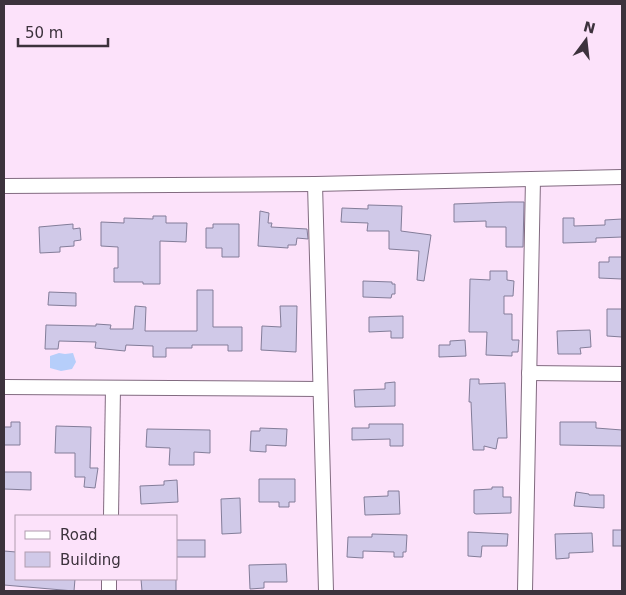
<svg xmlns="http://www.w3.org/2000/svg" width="626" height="595" font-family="'DejaVu Sans',sans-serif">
<rect width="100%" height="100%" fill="#fce2fa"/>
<path fill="#b6cefa" d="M 59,353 L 65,354 L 73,353 L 76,362 L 72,369 L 61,371 L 50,368 L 50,356 Z"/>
<g fill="#d0c9e8" stroke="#837d99">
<path d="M 509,202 L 524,202 L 523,247 L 506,247 L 506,227 L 486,227 L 486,221 L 454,222 L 454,204 Z"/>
<path d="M 368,205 L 402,206 L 401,231 L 431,235 L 424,281 L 417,280 L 419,251 L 389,249 L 389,231 L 367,231 L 368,223 L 341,222 L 342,208 L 368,209 Z"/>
<path d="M 260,211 L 269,213 L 268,223 L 272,223 L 271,227 L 307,229 L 308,239 L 297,238 L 296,245 L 288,245 L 288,248 L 258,246 Z"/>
<path d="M 153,216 L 166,216 L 166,223 L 187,223 L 186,242 L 160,241 L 160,284 L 143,284 L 143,282 L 114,282 L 114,268 L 118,268 L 118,247 L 101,246 L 101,222 L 124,223 L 124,218 L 153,219 Z"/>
<path d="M 563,218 L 574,218 L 574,226 L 605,225 L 605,220 L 622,219 L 622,237 L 596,238 L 596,242 L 563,243 Z"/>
<path d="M 73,224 L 73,229 L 80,228 L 81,240 L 74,241 L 74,246 L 60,247 L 60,252 L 40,253 L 39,227 Z"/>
<path d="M 213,224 L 239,224 L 239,257 L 222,257 L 222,248 L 206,248 L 206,228 L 213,228 Z"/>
<path d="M 609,257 L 622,257 L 622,279 L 599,278 L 599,262 L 609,262 Z"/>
<path d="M 490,271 L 507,271 L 507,280 L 514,281 L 513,296 L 504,296 L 504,314 L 512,314 L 512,340 L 519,340 L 518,352 L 512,352 L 512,356 L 486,355 L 487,332 L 469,332 L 470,279 L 490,280 Z"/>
<path d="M 363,281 L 392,282 L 392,284 L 395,284 L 395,294 L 392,294 L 391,298 L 363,297 Z"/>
<path d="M 197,290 L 213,290 L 213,327 L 242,327 L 242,351 L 228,351 L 228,345 L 192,345 L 192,348 L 166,348 L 166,357 L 153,357 L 153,346 L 126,345 L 125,351 L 95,348 L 96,342 L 59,341 L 58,349 L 45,349 L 46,325 L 96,326 L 96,324 L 111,325 L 110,329 L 133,329 L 135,306 L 146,307 L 145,331 L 197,331 Z"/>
<path d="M 49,292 L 76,293 L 76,306 L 48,305 Z"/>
<path d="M 280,306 L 297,306 L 296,352 L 261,350 L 262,326 L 281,327 Z"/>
<path d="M 607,309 L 622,309 L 622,337 L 607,336 Z"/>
<path d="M 403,316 L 403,338 L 391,338 L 391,331 L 369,332 L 369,317 Z"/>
<path d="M 590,330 L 591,347 L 580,348 L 581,354 L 558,354 L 557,331 Z"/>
<path d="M 465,340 L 466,356 L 439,357 L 439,345 L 450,345 L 450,341 Z"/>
<path d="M 470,379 L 479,379 L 479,384 L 505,383 L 507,438 L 498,438 L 496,449 L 484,446 L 484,450 L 473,450 L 471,402 L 469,402 Z"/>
<path d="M 395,382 L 395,406 L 355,407 L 354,390 L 385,389 L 385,383 Z"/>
<path d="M 11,422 L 20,422 L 20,445 L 4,445 L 4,427 L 11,427 Z"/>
<path d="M 560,422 L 596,422 L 596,428 L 622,430 L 622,446 L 560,445 Z"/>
<path d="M 369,424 L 403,424 L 403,446 L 390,446 L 390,439 L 352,440 L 352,428 L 369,428 Z"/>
<path d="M 56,426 L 91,427 L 90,468 L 98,468 L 95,488 L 84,487 L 85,477 L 75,477 L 75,453 L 55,453 Z"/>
<path d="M 260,428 L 287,429 L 286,446 L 266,445 L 266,452 L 250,451 L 251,431 L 260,431 Z"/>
<path d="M 147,429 L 210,430 L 210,453 L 194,452 L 194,465 L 169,465 L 170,448 L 146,447 Z"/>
<path d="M 4,472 L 31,472 L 31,490 L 4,489 Z"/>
<path d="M 259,479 L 295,479 L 295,502 L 289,502 L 289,507 L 279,507 L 279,502 L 259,502 Z"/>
<path d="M 177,480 L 178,502 L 141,504 L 140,486 L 164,485 L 164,481 Z"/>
<path d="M 492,487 L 503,487 L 503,497 L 511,497 L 511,513 L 476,514 L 474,513 L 474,490 L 492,489 Z"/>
<path d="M 388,491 L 399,491 L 400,514 L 365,515 L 364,497 L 388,496 Z"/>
<path d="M 576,492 L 589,494 L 589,495 L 604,495 L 604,508 L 574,506 Z"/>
<path d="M 240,498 L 241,533 L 222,534 L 221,499 Z"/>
<rect x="613" y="530" width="9" height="16"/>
<path d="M 468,532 L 508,534 L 507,546 L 482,546 L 481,557 L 468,556 Z"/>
<path d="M 592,533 L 593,552 L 569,553 L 569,558 L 556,559 L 555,534 Z"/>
<path d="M 372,534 L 407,535 L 406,552 L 403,552 L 403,557 L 394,557 L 394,552 L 363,551 L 363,558 L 347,557 L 348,537 L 372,537 Z"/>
<rect x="176" y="540" width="29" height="17"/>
<path d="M 4,551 L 16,552 L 16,579 L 75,579 L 74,591 L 4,585 Z"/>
<path d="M 286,564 L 287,582 L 264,582 L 264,588 L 250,589 L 249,565 Z"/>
<path d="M 141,579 L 176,579 L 176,591 L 142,591 Z"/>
</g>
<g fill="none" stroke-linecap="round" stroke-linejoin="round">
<g stroke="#826b80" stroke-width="16">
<g id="street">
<path d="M 315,184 L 326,591"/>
<path d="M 4,186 L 315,184 L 622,177"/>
<path d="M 529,373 L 622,374"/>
<path d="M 4,387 L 319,389"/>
<path d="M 111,516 L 113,388"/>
<path d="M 109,591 L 109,579"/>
<path d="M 525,591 L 533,179"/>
</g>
</g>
<use href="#street" stroke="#fff" stroke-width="14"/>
</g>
<rect width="626" height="595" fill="none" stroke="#3c323c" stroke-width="10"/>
<rect x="15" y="515" width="162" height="65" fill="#fce2fa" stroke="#af9cae"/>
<rect x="25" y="531" width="25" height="8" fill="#ffffff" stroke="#af9cae"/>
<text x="60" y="540" font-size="15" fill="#3c323c">Road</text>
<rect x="25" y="552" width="25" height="15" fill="#d0c9e8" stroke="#af9cae"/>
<text x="60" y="565" font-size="15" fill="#3c323c">Building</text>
<g transform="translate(586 40) rotate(15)" stroke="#fce2fa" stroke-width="4" paint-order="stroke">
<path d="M0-4L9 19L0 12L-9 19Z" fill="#3c323c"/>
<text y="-8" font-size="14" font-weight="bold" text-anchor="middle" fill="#3c323c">N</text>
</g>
<path d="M18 38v8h90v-8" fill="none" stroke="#3c323c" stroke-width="2.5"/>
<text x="25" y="38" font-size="15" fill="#3c323c" stroke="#fce2fa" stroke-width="4" paint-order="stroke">50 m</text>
</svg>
